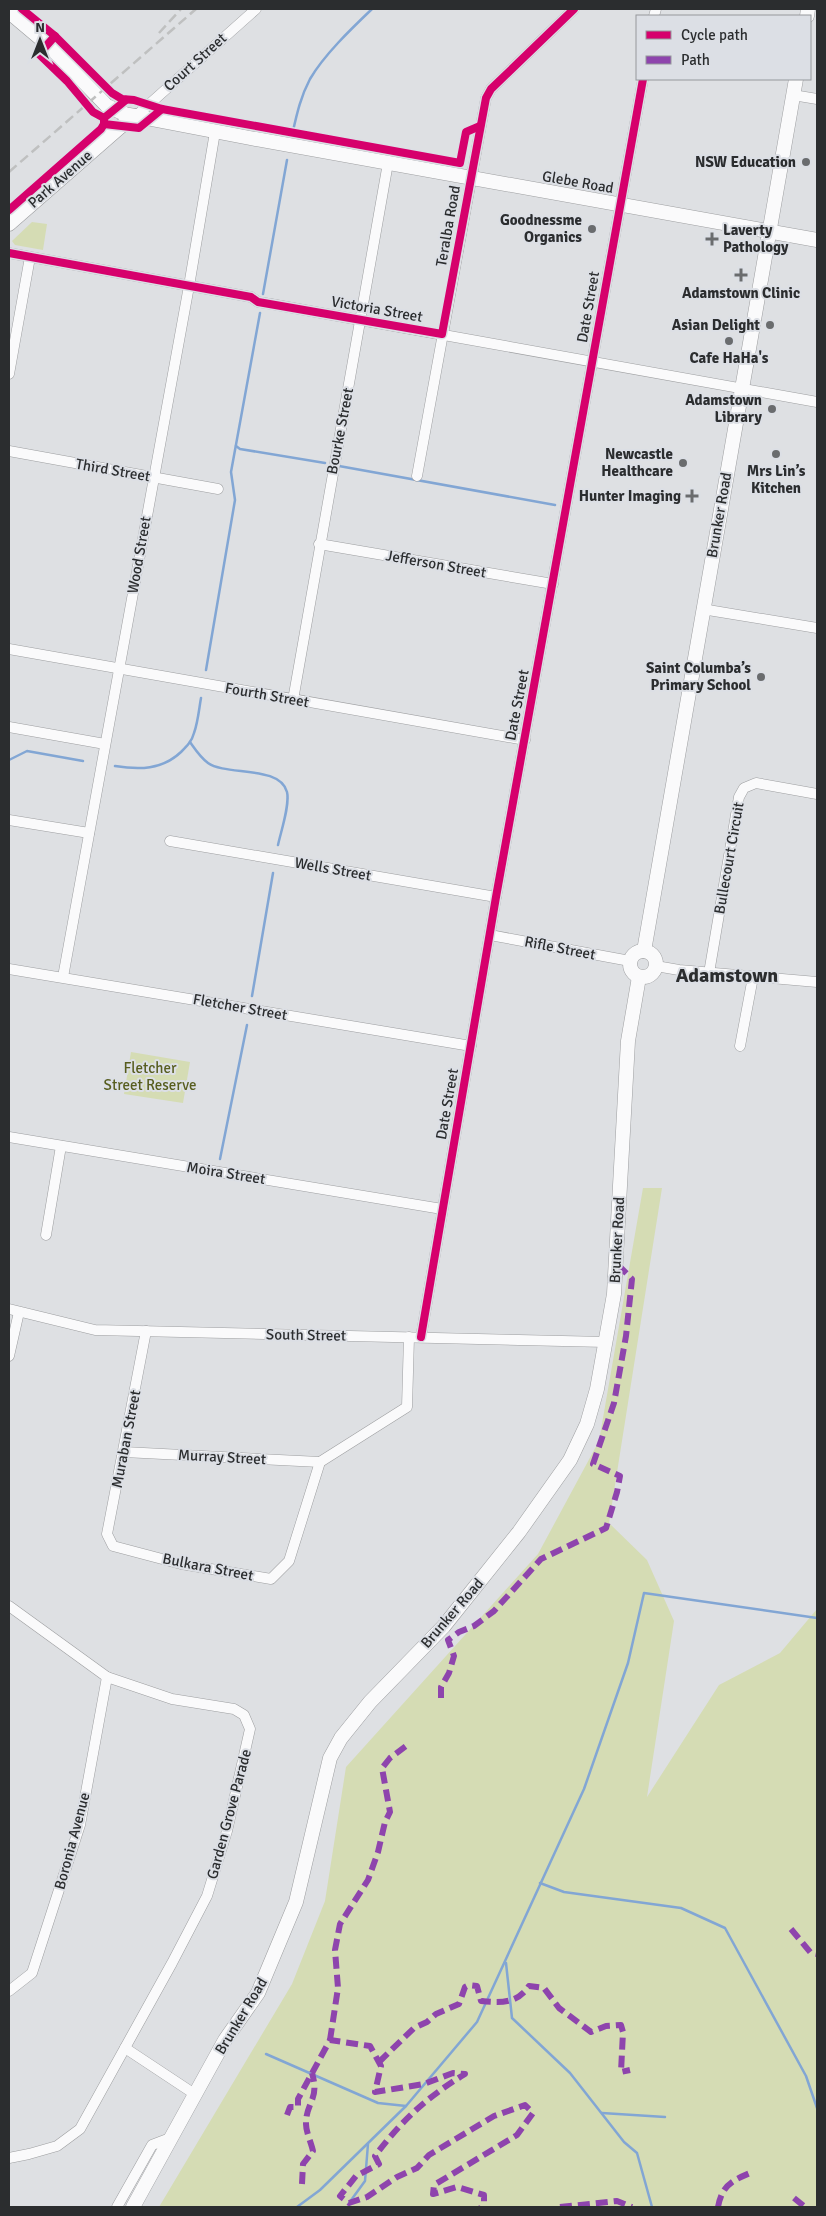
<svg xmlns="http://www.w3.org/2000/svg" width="826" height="2216" font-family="Signika,sans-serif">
<rect width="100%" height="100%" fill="#dee0e3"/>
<g fill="#d5dcb4">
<path d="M 32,222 L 47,224 L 43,250 L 15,245 L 12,241 Z"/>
<path d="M 131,1052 L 190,1062 L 183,1103 L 124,1094 Z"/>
<path d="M 643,1188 L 662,1188 L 609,1523 L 647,1560 L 674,1621 L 647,1797 L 719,1685 L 780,1653 L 817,1609 L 817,2207 L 159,2207 L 292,1984 L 325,1901 L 346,1767 L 538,1554 L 599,1441 Z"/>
</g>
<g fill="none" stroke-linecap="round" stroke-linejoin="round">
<g stroke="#82a6d4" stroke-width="2.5">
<path d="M 293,131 C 297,113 301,96 310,79 C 324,55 351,29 372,9"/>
<path d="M 263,294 L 287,160"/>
<path d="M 236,446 L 240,449 L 325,463"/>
<path d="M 339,466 L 555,505"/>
<path d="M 206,670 L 235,500 L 231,472 L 260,313"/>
<path d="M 190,742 C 195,749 200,757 208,763 C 226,776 280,765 287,792 C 290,805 281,831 278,845"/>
<path d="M 9,760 L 27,751 L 83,761"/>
<path d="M 115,766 C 139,770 162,770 181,752 C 187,746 192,741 194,733 C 198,722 199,709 201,698"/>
<path d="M 252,996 L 273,873"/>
<path d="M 220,1159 L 247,1025"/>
<path d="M 540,1883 L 564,1892 L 681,1908 L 725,1928 L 806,2076 L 817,2108"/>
<path d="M 506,1963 L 512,2018 L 570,2073 L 624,2142 L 637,2153 L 652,2207"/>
<path d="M 266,2054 L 378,2103 L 406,2106"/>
<path d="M 602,2113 L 665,2117"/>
<path d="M 297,2207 L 320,2190 L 406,2106 L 477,2022 L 584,1789 L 628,1663 L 644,1593 L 817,1618"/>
<path d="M 349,2207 L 349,2203 L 365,2181 L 368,2144"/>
</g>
<g stroke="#9d9ea0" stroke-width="11">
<g id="street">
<path d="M 654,16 L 656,9"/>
<path d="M 793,95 L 817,99"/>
<path d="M 136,116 L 256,9"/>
<path d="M 9,253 L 251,297 L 258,302 L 271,304 L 817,402"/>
<path d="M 9,374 L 30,257"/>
<path d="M 9,451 L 218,489"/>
<path d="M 417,476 L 486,98 L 491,89 L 574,9"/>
<path d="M 319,544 L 553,584"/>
<path d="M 702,609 L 817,628"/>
<path d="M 9,649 L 525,740"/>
<path d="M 293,700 L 388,163"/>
<path d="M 9,727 L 105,744"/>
<path d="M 9,820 L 89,833"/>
<path d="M 170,841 L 496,897"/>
<path d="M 490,935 L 630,961"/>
<path d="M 656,966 L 679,970 L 817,982"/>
<path d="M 9,969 L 471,1046"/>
<path d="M 709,973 L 739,797 L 744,788 L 756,783 L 817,794"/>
<path d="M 63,977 L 189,286 L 215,132"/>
<path d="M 740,1046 L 753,977"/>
<path d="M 9,1137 L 442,1209"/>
<path d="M 46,1235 L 61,1146"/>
<path d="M 9,1309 L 95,1330 L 606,1342"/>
<path d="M 146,1331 L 107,1534 L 113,1546 L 181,1564 L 271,1579 L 289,1561 L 320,1462 L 407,1407 L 409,1337"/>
<path d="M 421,1337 L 496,897 L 643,79"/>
<path d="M 9,1356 L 19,1312"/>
<path d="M 124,1452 L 320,1462"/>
<path d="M 9,1606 L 107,1677 L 172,1699 L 234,1709 L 244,1715 L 250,1729 L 227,1831 L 207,1896 L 172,1963 L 80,2129 L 57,2146 L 29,2154 L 9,2158"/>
<path d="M 9,1991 L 32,1973 L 80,1825 L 107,1677"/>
<path d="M 125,2048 L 196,2095"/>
<path d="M 117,2207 L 152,2145 L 173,2137"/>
</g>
</g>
<g stroke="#9d9ea0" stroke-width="15">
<g id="secondary">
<path d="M 9,12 L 47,44 L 107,106 L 125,114 L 250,138 L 817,240"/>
<path d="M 807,16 L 808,9"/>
<path d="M 9,224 L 120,127 L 136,116"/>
<circle cx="643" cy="964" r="13"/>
<path d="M 644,951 L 796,79"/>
<path d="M 133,2207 L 225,2040 L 258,1993 L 296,1902 L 330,1758 L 341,1738 L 370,1702 L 444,1626 L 519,1532 L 570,1460 L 587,1424 L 597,1389 L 614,1294 L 628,1041 L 639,977"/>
</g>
</g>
<use href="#street" stroke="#fafafb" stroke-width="10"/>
<use href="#secondary" stroke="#fafafb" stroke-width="14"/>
<g stroke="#bfc0c0" stroke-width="2.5" stroke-dasharray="10 5" stroke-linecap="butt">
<path d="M 159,33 L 181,9"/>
<path d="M 9,172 L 196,9"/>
</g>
<g stroke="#8e44ad" stroke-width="6" stroke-dasharray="12 6" stroke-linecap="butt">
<path d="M 441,1698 L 441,1687 L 449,1673 L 454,1656 L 448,1640 L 459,1632 L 474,1626 L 494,1611 L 541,1559 L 606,1528 L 617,1492 L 620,1476 L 593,1464 L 614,1403 L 626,1336 L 632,1279 L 616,1263"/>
<path d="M 791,1929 L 811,1953 L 817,1954"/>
<path d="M 330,2040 L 338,1988 L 335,1950 L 340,1924 L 368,1880 L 378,1852 L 385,1822 L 390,1812 L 382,1768 L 390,1758 L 406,1746"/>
<path d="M 379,2062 L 414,2028 L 427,2022 L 436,2014 L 459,2004 L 465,1987 L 469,1985 L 477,1986 L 481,2001 C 500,2003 517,2004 529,1986 L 544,1988 L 559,2008 L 591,2032 L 606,2026 L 621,2025 L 623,2032 L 621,2072 L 630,2070"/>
<path d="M 287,2115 L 290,2107 L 298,2107 L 298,2099 L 330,2040 L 370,2046 L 381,2066 L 375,2092 L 424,2084 L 453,2073 L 465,2074 C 427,2097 401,2121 375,2156 L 379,2164 L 356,2176 L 340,2196 L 349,2203 L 367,2197 L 397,2177 L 417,2168 L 429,2155 L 494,2116 L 525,2105 L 533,2113 L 517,2135 L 434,2185 L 433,2194 L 457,2187 L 484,2195 L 484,2202 L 481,2207"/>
<path d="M 302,2184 L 303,2164 L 313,2151 C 311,2142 306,2132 306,2124 C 306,2101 320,2100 312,2073"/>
<path d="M 794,2198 L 805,2207"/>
<path d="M 560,2207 L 617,2201 L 632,2207"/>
<path d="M 718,2207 C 722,2186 731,2181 750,2173"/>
</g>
<g stroke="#dcdfe5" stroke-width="11">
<g id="cycleway">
<path d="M 22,9 L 55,36 L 112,93 L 122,99 L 134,100 L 162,109 L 460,163 L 466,132 L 480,126"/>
<path d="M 55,36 L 39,54 L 67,81 L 93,112 L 104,118"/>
<path d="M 104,124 L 139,128 L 162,109"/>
<path d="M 9,210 L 101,129 L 104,124 L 104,118 L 126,100"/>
<path d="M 9,253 L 251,297 L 258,302 L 442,334 L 486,98 L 491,89 L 574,9"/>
<path d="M 421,1337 L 496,897 L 643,79"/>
</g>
</g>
<use href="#cycleway" stroke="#d6006c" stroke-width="8"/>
</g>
<g fill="#6a6c6e" stroke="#dcdfe5" stroke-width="2">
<circle cx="806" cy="162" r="5"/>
<circle cx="592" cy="229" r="5"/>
<path d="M709.5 231.5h5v5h5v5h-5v5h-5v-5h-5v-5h5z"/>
<path d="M738.5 267.5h5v5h5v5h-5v5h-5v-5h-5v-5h5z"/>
<circle cx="770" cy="325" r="5"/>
<circle cx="729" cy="341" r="5"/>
<circle cx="772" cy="409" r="5"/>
<circle cx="776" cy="454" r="5"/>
<circle cx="683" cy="463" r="5"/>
<path d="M689.5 488.5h5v5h5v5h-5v5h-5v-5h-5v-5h5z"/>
<circle cx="761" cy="677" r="5"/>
</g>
<g text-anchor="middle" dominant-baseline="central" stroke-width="4" stroke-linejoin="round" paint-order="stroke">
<g font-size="15" fill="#2b2d2f" stroke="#dcdfe5">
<text transform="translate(195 62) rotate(-42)">Court Street</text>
<text transform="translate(60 179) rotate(-41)">Park Avenue</text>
<text transform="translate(578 182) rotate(10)">Glebe Road</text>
<text transform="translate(448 226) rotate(-80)">Teralba Road</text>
<text transform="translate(588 307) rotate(-80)">Date Street</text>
<text transform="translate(377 309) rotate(10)">Victoria Street</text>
<text transform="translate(340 431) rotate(-79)">Bourke Street</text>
<text transform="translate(113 470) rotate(10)">Third Street</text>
<text transform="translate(719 515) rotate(-80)">Brunker Road</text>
<text transform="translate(139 555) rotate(-80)">Wood Street</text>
<text transform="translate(436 564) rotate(10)">Jefferson Street</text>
<text transform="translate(267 695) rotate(10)">Fourth Street</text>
<text transform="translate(517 705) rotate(-79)">Date Street</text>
<text transform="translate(729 858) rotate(-80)">Bullecourt Circuit</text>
<text transform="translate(333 869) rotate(10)">Wells Street</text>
<text transform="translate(560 948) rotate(11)">Rifle Street</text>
<text transform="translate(240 1007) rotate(10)">Fletcher Street</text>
<text transform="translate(447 1104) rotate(-80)">Date Street</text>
<text transform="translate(226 1173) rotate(9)">Moira Street</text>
<text transform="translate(617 1240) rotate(-87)">Brunker Road</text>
<text transform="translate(306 1335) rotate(1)">South Street</text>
<text transform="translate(126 1439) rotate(-79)">Muraban Street</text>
<text transform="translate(222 1457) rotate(3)">Murray Street</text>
<text transform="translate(208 1567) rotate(11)">Bulkara Street</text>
<text transform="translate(452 1613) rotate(-49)">Brunker Road</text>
<text transform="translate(229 1814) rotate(-75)">Garden Grove Parade</text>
<text transform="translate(72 1841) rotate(-75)">Boronia Avenue</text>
<text transform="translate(241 2016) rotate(-59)">Brunker Road</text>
</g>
<g font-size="15" font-weight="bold" fill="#2b2d2f" stroke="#dcdfe5" text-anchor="end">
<text x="796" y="162">NSW Education</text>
<text x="582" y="220">Goodnessme<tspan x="582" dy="17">Organics</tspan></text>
<text x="723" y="230" text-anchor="start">Laverty<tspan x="723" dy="17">Pathology</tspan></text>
<text x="741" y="293" text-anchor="middle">Adamstown Clinic</text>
<text x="760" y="325">Asian Delight</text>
<text x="729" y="358" text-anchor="middle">Cafe HaHa's</text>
<text x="762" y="400">Adamstown<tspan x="762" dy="17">Library</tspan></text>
<text x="673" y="454">Newcastle<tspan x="673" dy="17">Healthcare</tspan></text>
<text x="776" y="471" text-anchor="middle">Mrs Lin’s<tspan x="776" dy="17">Kitchen</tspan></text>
<text x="681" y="496">Hunter Imaging</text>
<text x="751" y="668">Saint Columba’s<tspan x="751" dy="17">Primary School</tspan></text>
</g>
<g font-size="15" fill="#575d1e" stroke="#dcdfe5">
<text x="150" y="1068">Fletcher<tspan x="150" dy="17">Street Reserve</tspan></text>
</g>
<g font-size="20" font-weight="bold" fill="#2b2d2f" stroke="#dcdfe5">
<text x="727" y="975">Adamstown</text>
</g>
</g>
<rect width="826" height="2216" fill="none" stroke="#2b2d2f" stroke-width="20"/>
<rect x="636" y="15" width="175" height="65" fill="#dcdfe5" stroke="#95989c"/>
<rect x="646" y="31" width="25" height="8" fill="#d6006c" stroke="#95989c"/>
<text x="681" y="40" font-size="15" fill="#2b2d2f">Cycle path</text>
<rect x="646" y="56" width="25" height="8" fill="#8e44ad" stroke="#95989c"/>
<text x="681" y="65" font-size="15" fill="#2b2d2f">Path</text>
<g transform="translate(40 40)" stroke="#dcdfe5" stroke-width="4" paint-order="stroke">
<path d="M0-4L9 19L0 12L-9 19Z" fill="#2b2d2f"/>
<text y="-8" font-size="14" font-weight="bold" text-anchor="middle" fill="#2b2d2f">N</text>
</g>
</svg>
